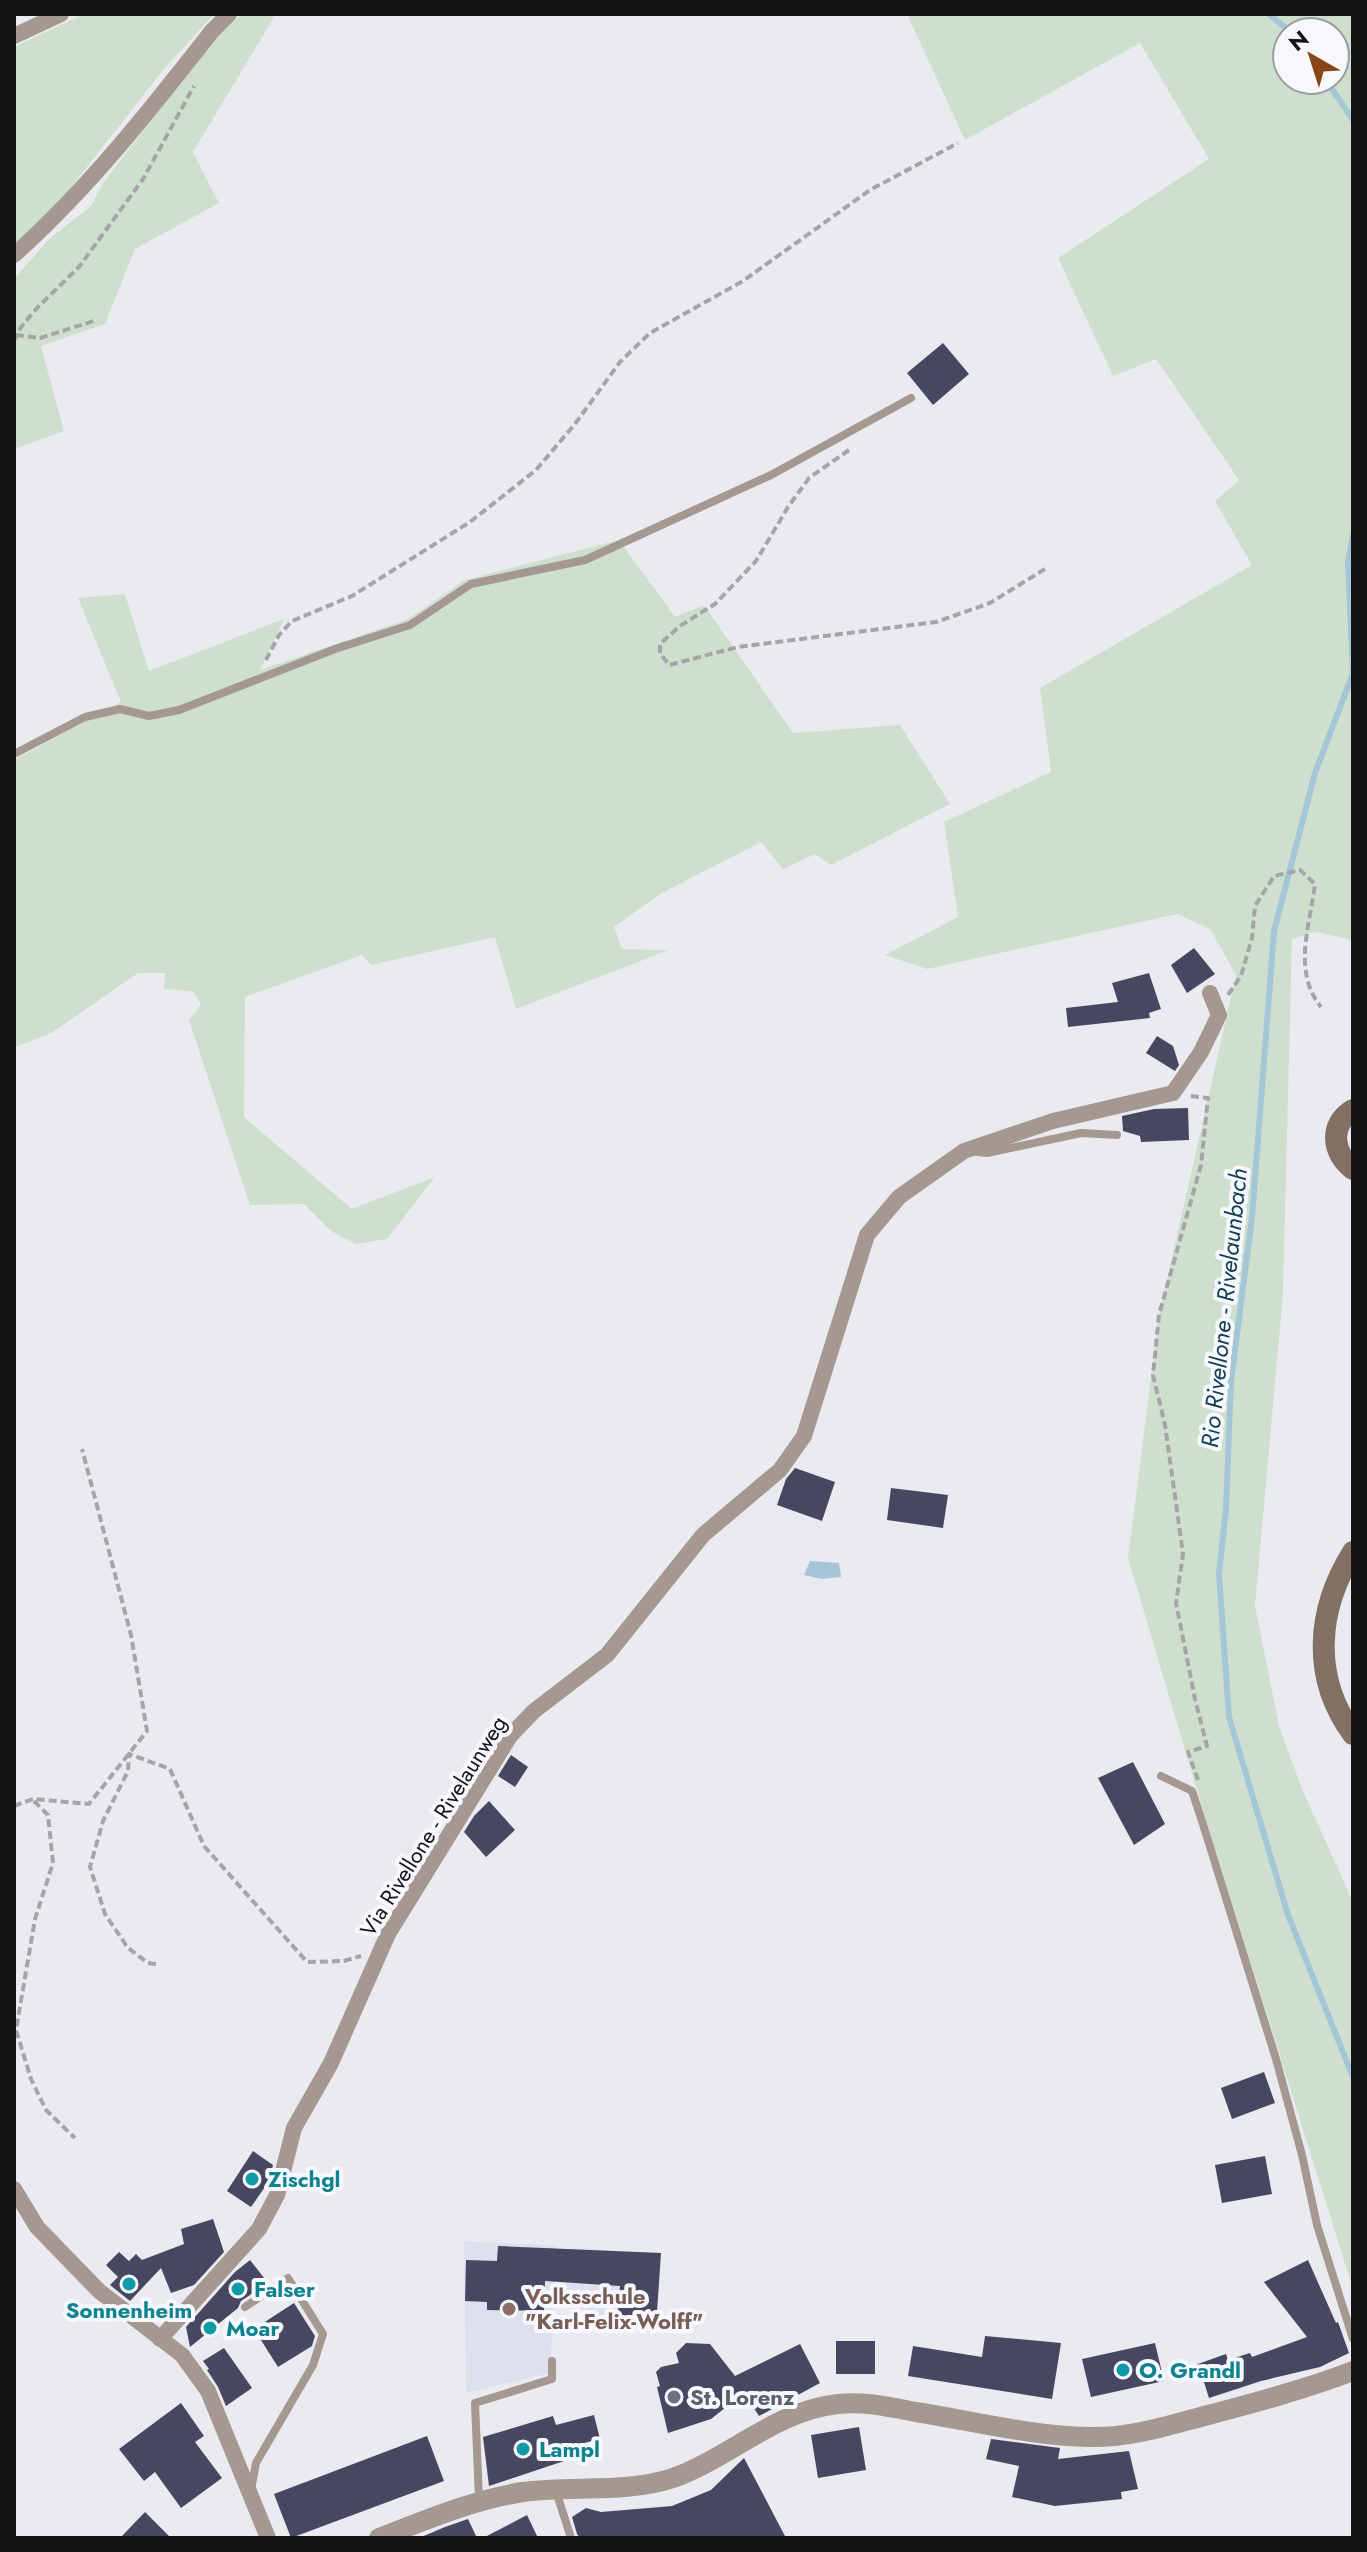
<svg xmlns="http://www.w3.org/2000/svg" width="1367" height="2552" font-family="Jost,sans-serif">
<rect width="100%" height="100%" fill="#eaebf0"/>
<g fill="#dee0ed">
<path d="M 464,2241 L 557,2246 L 550,2373 L 466,2393 Z"/>
<path d="M 571,2248 L 661,2253 L 656,2327 L 617,2324 L 561,2306 Z"/>
</g>
<g fill="#cee0cd" fill-rule="evenodd">
<path d="M 84,14 L 214,14 L 164,69 L 61,200 L 14,244 L 14,47 Z"/>
<path d="M 243,14 L 276,14 L 193,152 L 219,203 L 135,249 L 105,324 L 41,346 L 64,431 L 14,449 L 14,279 L 49,239 L 91,206 L 103,183 L 219,32 Z"/>
<path d="M 907,14 L 1353,14 L 1353,940 L 1316,932 L 1292,939 L 1283,1294 L 1255,1606 L 1279,1726 L 1302,1789 L 1353,1902 L 1353,2289 L 1202,1807 L 1128,1558 L 1159,1315 L 1236,975 L 1210,929 L 1177,914 L 927,969 L 885,955 L 958,917 L 944,822 L 1051,772 L 1040,688 L 1252,565 L 1215,501 L 1239,480 L 1156,359 L 1113,376 L 1058,258 L 1209,159 L 1140,43 L 965,140 ZM 1287,32 L 1335,32 L 1335,80 L 1287,80 Z"/>
<path d="M 619,540 L 675,617 L 704,605 L 793,733 L 900,725 L 950,804 L 831,865 L 815,854 L 783,869 L 761,842 L 660,894 L 614,927 L 622,949 L 669,950 L 516,1009 L 495,937 L 371,965 L 362,955 L 245,997 L 244,1117 L 352,1209 L 435,1177 L 387,1239 L 356,1244 L 331,1231 L 304,1204 L 250,1205 L 189,1020 L 201,1005 L 193,991 L 164,989 L 165,973 L 138,973 L 53,1032 L 14,1048 L 14,760 L 121,702 L 78,598 L 125,594 L 149,671 L 284,619 L 260,670 L 406,620 L 465,580 Z"/>
</g>
<path fill="#a5c6d7" d="M 810,1561 L 839,1563 L 841,1577 L 822,1579 L 804,1575 Z"/>
<g fill="none" stroke-linecap="round" stroke-linejoin="round">
<g stroke="#a5c6d7" stroke-width="6">
<path d="M 1269,14 L 1291,32"/>
<path d="M 1326,80 L 1353,120"/>
<path d="M 1353,535 L 1348,562 L 1353,673 L 1315,773 L 1274,931 L 1252,1217 L 1231,1382 L 1226,1509 L 1219,1574 L 1229,1717 L 1288,1915 L 1353,2077"/>
</g>
</g>
<g fill="#484761">
<path d="M 943,343 L 969,374 L 933,405 L 907,373 Z"/>
<path d="M 1194,948 L 1215,974 L 1187,993 L 1171,965 Z"/>
<path d="M 1149,973 L 1161,1009 L 1149,1013 L 1150,1018 L 1068,1027 L 1066,1008 L 1118,1002 L 1112,983 Z"/>
<path d="M 1157,1036 L 1173,1046 L 1179,1065 L 1175,1071 L 1146,1053 Z"/>
<path d="M 1188,1108 L 1189,1140 L 1141,1142 L 1140,1136 L 1123,1131 L 1122,1116 L 1154,1109 Z"/>
<path d="M 795,1468 L 835,1482 L 822,1521 L 777,1505 L 786,1479 Z"/>
<path d="M 891,1488 L 948,1495 L 943,1528 L 887,1520 Z"/>
<path d="M 511,1755 L 528,1767 L 515,1787 L 498,1776 Z"/>
<path d="M 1133,1762 L 1165,1824 L 1134,1845 L 1098,1778 Z"/>
<path d="M 489,1801 L 515,1830 L 486,1857 L 464,1832 L 474,1816 Z"/>
<path d="M 1264,2072 L 1275,2103 L 1232,2119 L 1221,2088 Z"/>
<path d="M 253,2151 L 273,2165 L 269,2181 L 251,2207 L 227,2191 Z"/>
<path d="M 1265,2156 L 1272,2194 L 1222,2203 L 1215,2165 Z"/>
<path d="M 213,2219 L 224,2252 L 194,2285 L 171,2293 L 161,2268 L 130,2301 L 110,2285 L 118,2277 L 106,2265 L 119,2252 L 129,2261 L 136,2254 L 142,2260 L 184,2244 L 181,2229 Z"/>
<path d="M 498,2246 L 661,2253 L 656,2327 L 617,2324 L 620,2286 L 545,2281 L 544,2311 L 487,2310 L 487,2302 L 465,2301 L 466,2260 L 497,2261 Z"/>
<path d="M 250,2260 L 268,2283 L 241,2301 L 238,2308 L 190,2347 L 186,2327 L 235,2272 Z"/>
<path d="M 1308,2260 L 1336,2323 L 1338,2322 L 1349,2353 L 1320,2367 L 1261,2381 L 1209,2398 L 1203,2379 L 1199,2380 L 1195,2365 L 1226,2354 L 1228,2360 L 1250,2353 L 1252,2357 L 1307,2337 L 1264,2282 Z"/>
<path d="M 294,2303 L 315,2336 L 312,2346 L 278,2367 L 254,2329 Z"/>
<path d="M 985,2336 L 1061,2343 L 1052,2399 L 908,2376 L 913,2346 L 982,2357 Z"/>
<rect x="836" y="2341" width="39" height="33"/>
<path d="M 686,2343 L 710,2344 L 735,2376 L 800,2344 L 820,2383 L 759,2416 L 744,2393 L 711,2419 L 668,2433 L 657,2387 L 660,2386 L 656,2372 L 661,2367 L 679,2363 L 676,2353 Z"/>
<path d="M 1155,2343 L 1164,2381 L 1091,2397 L 1082,2359 Z"/>
<path d="M 224,2348 L 252,2388 L 226,2406 L 218,2387 L 207,2370 L 209,2369 L 203,2361 Z"/>
<path d="M 181,2403 L 204,2436 L 195,2442 L 222,2478 L 181,2508 L 155,2472 L 144,2481 L 119,2449 Z"/>
<path d="M 594,2415 L 600,2439 L 564,2448 L 567,2460 L 489,2486 L 483,2437 L 553,2416 L 556,2425 Z"/>
<path d="M 859,2427 L 866,2470 L 818,2478 L 811,2435 Z"/>
<path d="M 427,2436 L 444,2481 L 291,2538 L 274,2494 Z"/>
<path d="M 991,2439 L 1060,2448 L 1058,2459 L 1129,2451 L 1138,2489 L 1121,2492 L 1122,2499 L 1055,2506 L 1012,2497 L 1019,2466 L 986,2459 Z"/>
<path d="M 744,2458 L 786,2538 L 580,2538 L 577,2534 L 572,2517 L 586,2508 L 601,2512 L 672,2506 L 711,2490 Z"/>
<path d="M 145,2512 L 171,2538 L 120,2538 Z"/>
<path d="M 527,2515 L 538,2538 L 483,2538 Z"/>
<path d="M 468,2519 L 477,2538 L 419,2538 L 445,2527 Z"/>
</g>
<g fill="none" stroke-linecap="round" stroke-linejoin="round">
<g stroke="#a5a5a9" stroke-width="4" stroke-dasharray="8 4" stroke-linecap="butt">
<path d="M 16,335 L 40,338 L 97,320"/>
<path d="M 14,341 L 21,327 L 37,308 L 79,267 L 143,179 L 194,86"/>
<path d="M 849,450 L 809,478 L 788,507 L 756,561 L 715,604 L 680,626 L 660,644 L 660,653 L 669,665 L 738,647 L 936,622 L 990,603 L 1045,569"/>
<path d="M 266,660 L 279,635 L 292,621 L 352,596 L 470,522 L 536,470 L 575,424 L 620,362 L 650,333 L 743,281 L 870,190 L 958,143"/>
<path d="M 1228,995 L 1241,976 L 1252,938 L 1255,906 L 1274,876 L 1300,870 L 1315,884 C 1310,926 1292,971 1321,1007"/>
<path d="M 1191,1096 L 1208,1098 L 1201,1165 L 1159,1315 L 1153,1375 L 1165,1425 L 1183,1554 L 1176,1603 L 1195,1699 L 1207,1746 L 1188,1752 L 1198,1780"/>
<path d="M 34,1801 L 48,1815 L 53,1863 L 35,1919 L 16,2030 L 31,2079 L 46,2110 L 75,2138"/>
<path d="M 14,1806 L 33,1799 L 89,1804 L 147,1731 L 131,1635 L 82,1449"/>
<path d="M 156,1964 L 148,1963 L 128,1948 L 105,1914 L 90,1867 L 103,1821 L 128,1771 L 129,1754 L 170,1769 L 204,1846 L 307,1962 L 344,1961 L 361,1956"/>
</g>
<g stroke="#a59890" stroke-width="8">
<path d="M 14,754 L 85,717 L 120,709 L 149,716 L 179,710 L 335,649 L 410,625 L 471,584 L 585,560 L 771,475 L 911,398"/>
<path d="M 977,1152 L 987,1153 L 1081,1133 L 1117,1135"/>
<path d="M 1161,1776 L 1192,1791 L 1202,1821 L 1276,2059 L 1302,2155 L 1317,2225 L 1353,2339"/>
<path d="M 245,2307 L 288,2278 L 323,2334 L 313,2365 L 256,2463 L 251,2490"/>
<path d="M 556,2491 L 571,2538"/>
<path d="M 479,2499 L 475,2403 L 552,2379 L 552,2361"/>
</g>
<g stroke="#a59890" stroke-width="16">
<path d="M 14,36 L 61,14"/>
<path d="M 14,255 C 89,188 150,110 212,31 L 229,14"/>
<path d="M 14,2189 L 37,2227 L 99,2291 L 182,2355 L 208,2391 L 268,2538"/>
<path d="M 160,2339 L 259,2229 L 277,2195 L 294,2128 L 331,2063 L 388,1934 L 510,1736 L 534,1711 L 607,1655 L 703,1535 L 780,1470 L 804,1436 L 867,1235 L 899,1197 L 964,1151 L 1053,1121 L 1173,1093 L 1201,1052 L 1219,1015 L 1210,993"/>
</g>
<path stroke="#a59890" stroke-width="20" d="M 379,2538 C 426,2520 472,2500 523,2492 C 572,2485 624,2494 673,2478 C 729,2458 777,2410 838,2404 C 864,2401 890,2407 916,2412 C 973,2421 1032,2436 1090,2437 C 1130,2438 1170,2425 1208,2415 C 1257,2402 1306,2389 1353,2371"/>
<g stroke="#837065" stroke-width="22">
<path d="M 1353,1110 C 1328,1125 1333,1153 1353,1169"/>
<path d="M 1353,1552 C 1317,1609 1311,1677 1353,1734"/>
</g>
</g>
<g fill="#0f9aa8" stroke="#f7f8fd" stroke-width="3">
<circle cx="252" cy="2179" r="8"/>
<circle cx="129" cy="2284" r="8"/>
<circle cx="238" cy="2289" r="8"/>
<circle cx="210" cy="2328" r="8"/>
<circle cx="1123" cy="2370" r="8"/>
<circle cx="523" cy="2449" r="8"/>
</g>
<circle fill="#8d6e63" stroke="#f7f8fd" stroke-width="3" cx="509" cy="2309" r="8"/>
<circle fill="#6b7280" stroke="#f7f8fd" stroke-width="3" cx="674" cy="2397" r="8"/>
<g text-anchor="middle" dominant-baseline="central" stroke-width="8" stroke-linejoin="round" paint-order="stroke">
<g font-size="22" fill="#141416" stroke="#f7f8fd">
<text transform="translate(433 1826) rotate(-58)">Via Rivellone - Rivelaunweg</text>
</g>
<g font-size="22" font-weight="bold" fill="#0d838f" stroke="#f7f8fd" text-anchor="start">
<text x="268" y="2179">Zischgl</text>
<text x="254" y="2289">Falser</text>
<text x="129" y="2310" text-anchor="middle">Sonnenheim</text>
<text x="226" y="2328">Moar</text>
<text x="1139" y="2370">O. Grandl</text>
<text x="539" y="2449">Lampl</text>
</g>
<g font-size="22" font-weight="bold" fill="#785e54" stroke="#f7f8fd" text-anchor="start">
<text x="525" y="2296">Volksschule<tspan x="525" dy="25">"Karl-Felix-Wolff"</tspan></text>
</g>
<g font-size="22" font-weight="bold" fill="#5b616d" stroke="#f7f8fd" text-anchor="start">
<text x="690" y="2397">St. Lorenz</text>
</g>
<g font-size="24" font-style="italic" fill="#103d50" stroke="#f7f8fd">
<text transform="translate(1224 1308) rotate(-84)">Rio Rivellone - Rivelaunbach</text>
</g>
</g>
<rect width="1367" height="2552" fill="none" stroke="#141416" stroke-width="32"/>
<g transform="translate(1311 56) rotate(321)"><circle r="38" fill="#f7f8fd" stroke="#9c9da1" stroke-width="2"/>
<path d="M0-6L14 30L0 20L-14 30Z" fill="#884616"/>
<text y="-12" font-size="22" font-weight="bold" text-anchor="middle" fill="#141416">N</text>
</g>
</svg>
